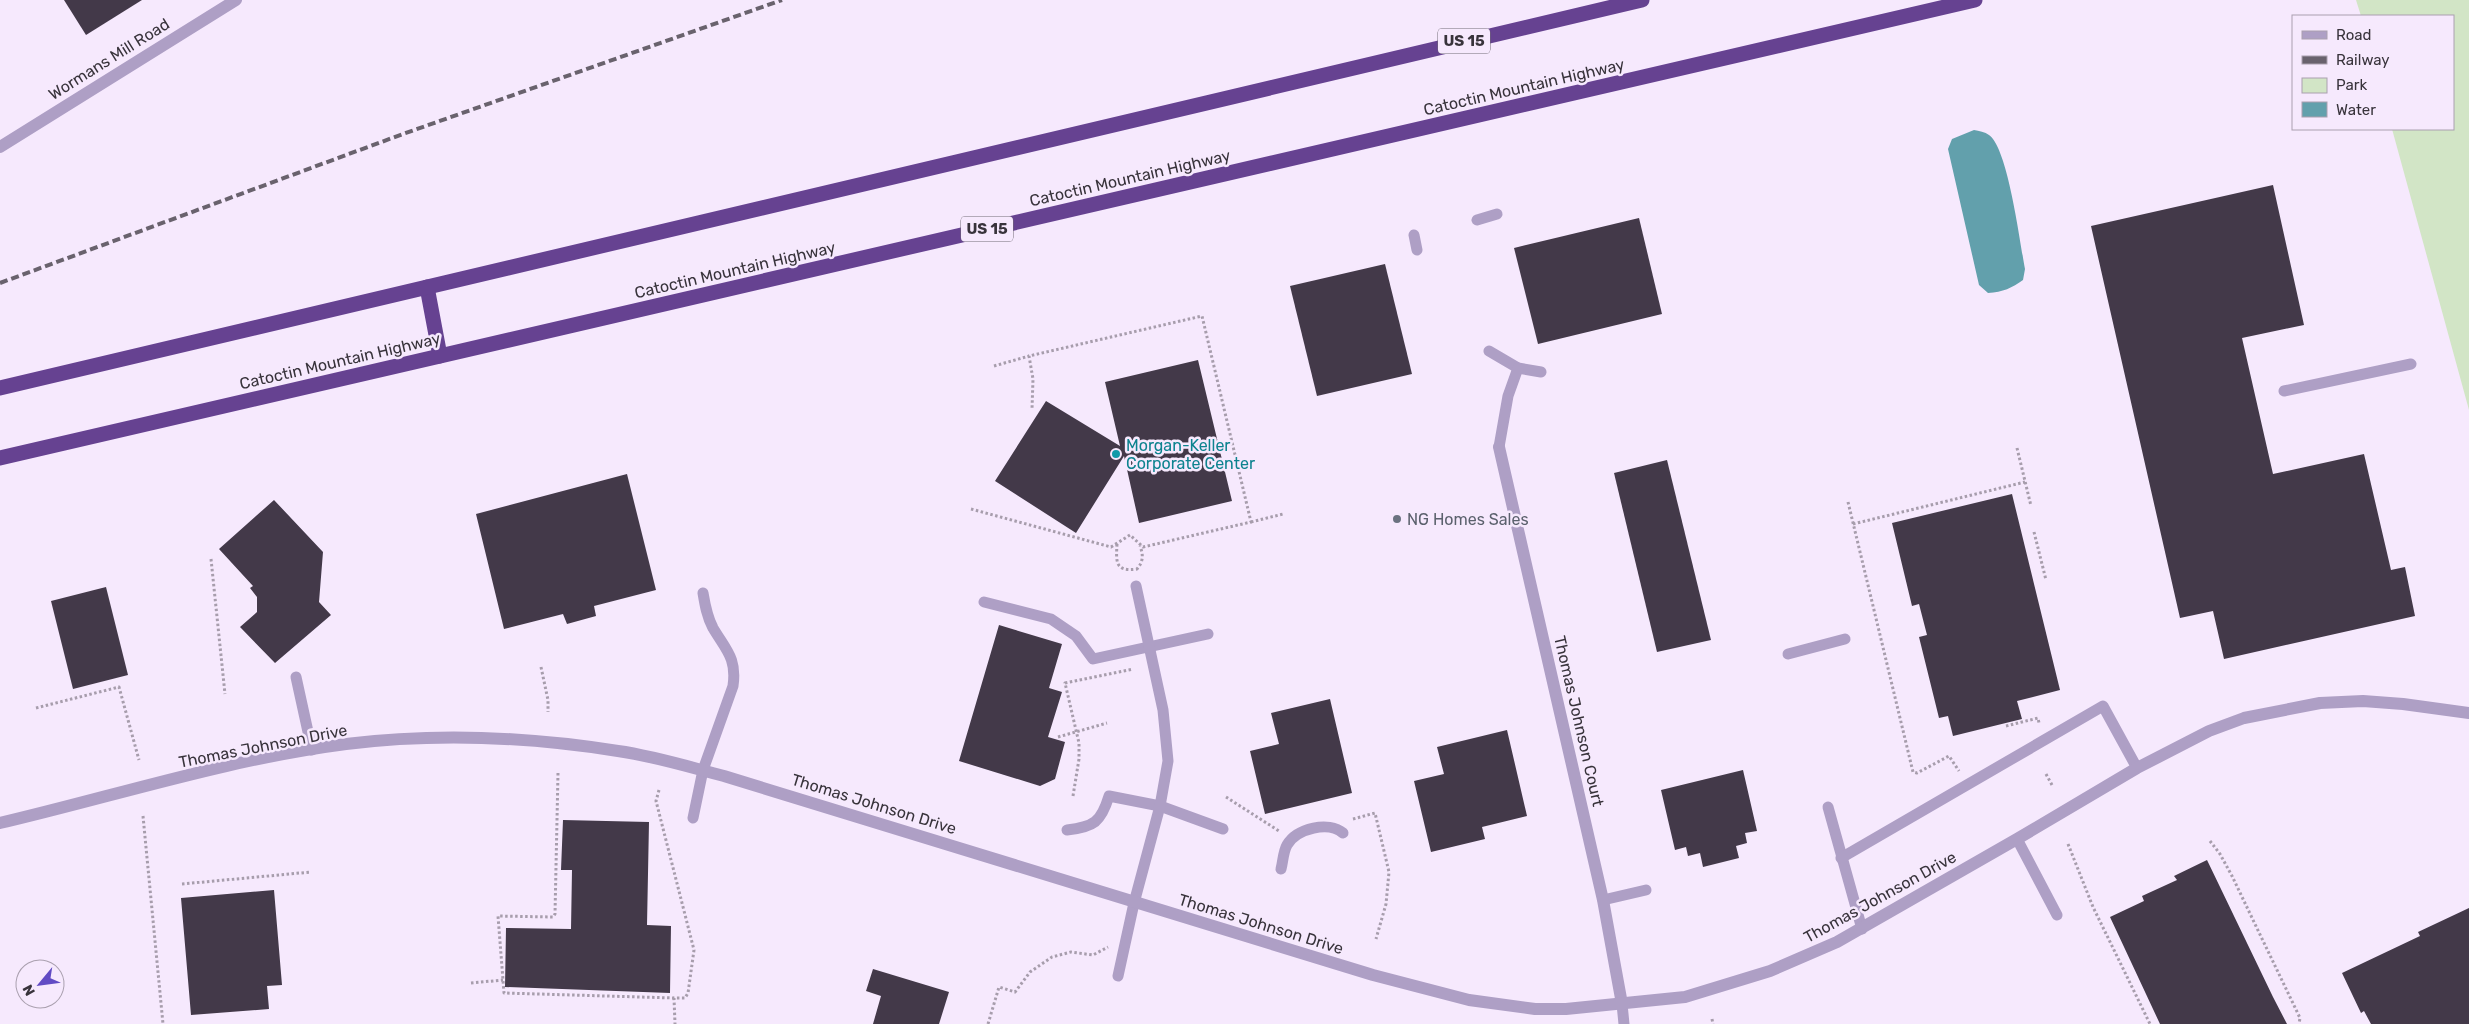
<svg xmlns="http://www.w3.org/2000/svg" width="2469" height="1024" font-family="Rubik,sans-serif">
<rect width="100%" height="100%" fill="#f6e9fd"/>
<path fill="#d2e5c6" d="M 2356,0 L 2469,0 L 2469,410 L 2392,129 L 2453,129 L 2453,16 L 2361,16 Z"/>
<path fill="#62a0ac" d="M 1974,130 C 1979,131 1985,132 1989,135 C 2008,148 2020,243 2025,269 L 2023,280 C 2012,288 2003,292 1988,293 L 1979,285 L 1948,149 L 1952,139 Z"/>
<g fill="#433949">
<path d="M 64,0 L 142,0 L 86,35 Z"/>
<path d="M 2273,185 L 2304,325 L 2242,338 L 2273,474 L 2364,454 L 2391,570 L 2405,567 L 2415,616 L 2224,659 L 2213,611 L 2180,618 L 2091,226 Z"/>
<path d="M 1639,218 L 1662,314 L 1538,344 L 1514,248 Z"/>
<path d="M 1385,264 L 1412,374 L 1317,396 L 1290,286 Z"/>
<path d="M 1198,360 L 1232,501 L 1139,523 L 1124,456 L 1076,533 L 995,481 L 1046,401 L 1120,446 L 1105,382 Z"/>
<path d="M 1667,460 L 1711,640 L 1657,652 L 1614,473 Z"/>
<path d="M 627,474 L 656,590 L 594,606 L 596,616 L 567,624 L 563,614 L 504,629 L 476,514 Z"/>
<path d="M 2012,494 L 2060,690 L 2017,701 L 2022,719 L 1953,736 L 1948,716 L 1939,718 L 1919,637 L 1927,635 L 1919,604 L 1912,606 L 1892,523 Z"/>
<path d="M 274,500 L 323,552 L 319,602 L 331,615 L 275,663 L 240,627 L 257,612 L 257,597 L 250,588 L 253,586 L 219,549 Z"/>
<path d="M 106,587 L 128,675 L 73,689 L 51,601 Z"/>
<path d="M 999,625 L 1062,644 L 1049,688 L 1062,692 L 1048,737 L 1065,742 L 1055,779 L 1040,786 L 959,761 Z"/>
<path d="M 1330,699 L 1352,793 L 1265,814 L 1250,751 L 1279,744 L 1271,713 Z"/>
<path d="M 1507,730 L 1527,816 L 1482,827 L 1485,839 L 1431,852 L 1414,781 L 1444,774 L 1437,747 Z"/>
<path d="M 1743,770 L 1757,831 L 1745,833 L 1747,843 L 1736,846 L 1739,858 L 1703,867 L 1700,853 L 1688,856 L 1686,847 L 1675,850 L 1661,790 Z"/>
<path d="M 563,820 L 649,822 L 647,925 L 671,926 L 670,993 L 505,987 L 506,928 L 571,929 L 572,870 L 561,870 Z"/>
<path d="M 2207,860 L 2273,997 L 2287,1024 L 2160,1024 L 2110,917 L 2144,901 L 2142,896 L 2177,880 L 2174,876 Z"/>
<path d="M 274,890 L 282,985 L 267,986 L 269,1009 L 191,1015 L 181,898 Z"/>
<path d="M 2469,908 L 2469,1024 L 2371,1024 L 2364,1011 L 2361,1013 L 2342,973 L 2420,936 L 2418,932 Z"/>
<path d="M 873,969 L 949,992 L 939,1024 L 873,1024 L 881,996 L 866,991 Z"/>
</g>
<g fill="none" stroke-linecap="round" stroke-linejoin="round">
<g stroke="#a79dac" stroke-width="3" stroke-dasharray="2.5 2.5" stroke-linecap="butt">
<path d="M 994,366 L 1029,356"/>
<path d="M 2017,448 L 2031,506"/>
<path d="M 1848,502 L 1913,772 L 1917,773 L 1949,756 L 1959,771"/>
<path d="M 971,509 L 1111,547 L 1130,535 L 1143,547 L 1251,522 L 1202,316 L 1029,356 L 1033,379 L 1032,409"/>
<path d="M 1251,522 L 1283,514"/>
<path d="M 1853,524 L 2025,482"/>
<path d="M 2034,532 L 2046,580"/>
<path d="M 1117,544 C 1116,562 1115,572 1137,569 C 1144,561 1143,554 1140,546"/>
<path d="M 211,559 L 225,694"/>
<path d="M 541,667 L 548,700 L 548,712"/>
<path d="M 36,708 L 119,687 L 139,760"/>
<path d="M 2006,726 L 2038,718 L 2039,723"/>
<path d="M 1058,737 L 1107,723"/>
<path d="M 558,773 L 555,914 L 553,917 L 498,916 L 504,993 L 674,998"/>
<path d="M 2046,774 L 2052,785"/>
<path d="M 659,790 L 656,801 L 694,950 L 688,993 L 685,998 L 674,998 L 675,1024"/>
<path d="M 1073,796 L 1079,759 L 1079,743 L 1065,683 L 1133,669"/>
<path d="M 1226,797 L 1279,831"/>
<path d="M 143,816 L 163,1024"/>
<path d="M 1353,819 L 1375,813 L 1389,872 L 1386,904 L 1376,939"/>
<path d="M 2210,841 L 2220,854 L 2232,876 L 2300,1018 L 2299,1024"/>
<path d="M 2068,844 L 2093,907 L 2150,1024"/>
<path d="M 182,884 L 311,872"/>
<path d="M 471,983 L 503,980"/>
<path d="M 1712,1019 L 1713,1024"/>
<path d="M 988,1024 L 999,987 L 1015,992 L 1030,972 L 1052,957 L 1071,952 L 1093,955 L 1108,947"/>
</g>
<g stroke="#ae9fc5" stroke-width="11">
<path d="M 1477,220 L 1497,214"/>
<path d="M 1414,235 L 1417,250"/>
<path d="M 1489,351 L 1518,368 L 1541,372"/>
<path d="M 2284,391 L 2411,364"/>
<path d="M 1499,447 L 1508,396 L 1518,368"/>
<path d="M 984,602 L 1051,619 L 1076,636 L 1093,659 L 1208,634"/>
<path d="M 1788,654 L 1845,639"/>
<path d="M 296,677 L 312,750"/>
<path d="M 1828,807 L 1862,929"/>
<path d="M 693,818 L 703,770 L 733,686 C 737,658 726,650 713,628 C 707,617 705,605 703,593"/>
<path d="M 1067,830 C 1094,827 1101,822 1109,796 L 1160,806 L 1223,829"/>
<path d="M 2017,839 L 2057,915"/>
<path d="M 1841,858 L 2103,706 L 2137,768"/>
<path d="M 1281,869 C 1283,862 1283,852 1287,845 C 1297,828 1329,821 1343,833"/>
<path d="M 1603,900 L 1646,890"/>
<path d="M 1118,976 L 1134,903 L 1160,806 L 1168,761 L 1163,710 L 1136,586"/>
<path d="M 1622,1004 L 1624,1024"/>
</g>
<g stroke="#ae9fc5" stroke-width="12">
<path d="M 0,147 L 236,0"/>
<path d="M 1499,447 L 1603,900 L 1622,1004"/>
</g>
<path stroke="#ae9fc5" stroke-width="12" d="M 0,823 C 115,796 229,759 346,744 C 435,733 530,737 618,751 C 654,756 689,767 724,776 L 1373,975 L 1469,1000 L 1535,1009 L 1566,1009 L 1685,997 L 1770,971 L 1837,942 L 2017,839 L 2137,768 L 2209,731 L 2244,718 L 2320,703 L 2363,701 L 2403,704 L 2469,713"/>
<g stroke="#664291" stroke-width="15">
<path d="M 427,287 L 440,356"/>
<path d="M 0,388 L 1642,0"/>
<path d="M 0,458 L 1975,0"/>
</g>
<path stroke="#69626d" stroke-width="4" stroke-dasharray="8 4" stroke-linecap="butt" d="M 0,283 L 403,134 L 782,0"/>
</g>
<circle fill="#0f9aa8" stroke="#f6e9fd" stroke-width="2" cx="1116" cy="454" r="5"/>
<circle fill="#6b7280" stroke="#f6e9fd" stroke-width="2" cx="1397" cy="519" r="5"/>
<g text-anchor="middle" dominant-baseline="central" stroke-width="5" stroke-linejoin="round" paint-order="stroke">
<g fill="#f6e9fd" stroke="#716a75" stroke-width="1">
<rect x="1438" y="28.5" width="52" height="25" rx="4"/>
<rect x="961" y="216.5" width="52" height="25" rx="4"/>
</g>
<g font-size="15" font-weight="bold" fill="#38333b">
<text x="1464" y="41">US 15</text>
<text x="987" y="229">US 15</text>
</g>
<g font-size="16" fill="#38333b" stroke="#f6e9fd">
<text transform="translate(109 59) rotate(-32)">Wormans Mill Road</text>
<text transform="translate(1524 87) rotate(-13)">Catoctin Mountain Highway</text>
<text transform="translate(1130 178) rotate(-13)">Catoctin Mountain Highway</text>
<text transform="translate(735 270) rotate(-13)">Catoctin Mountain Highway</text>
<text transform="translate(340 361) rotate(-13)">Catoctin Mountain Highway</text>
<text transform="translate(1579 721) rotate(77)">Thomas Johnson Court</text>
<text transform="translate(263 746) rotate(-11)">Thomas Johnson Drive</text>
<text transform="translate(874 804) rotate(17)">Thomas Johnson Drive</text>
<text transform="translate(1880 897) rotate(-29)">Thomas Johnson Drive</text>
<text transform="translate(1261 924) rotate(17)">Thomas Johnson Drive</text>
</g>
<g font-size="16" fill="#0d838f" stroke="#f6e9fd" text-anchor="start">
<text x="1126" y="445">Morgan-Keller<tspan x="1126" dy="18">Corporate Center</tspan></text>
</g>
<g font-size="16" fill="#5b616d" stroke="#f6e9fd" text-anchor="start">
<text x="1407" y="519">NG Homes Sales</text>
</g>
</g>
<rect x="2292" y="15" width="162" height="115" fill="#f6e9fd" stroke="#aaa0af"/>
<rect x="2302" y="31" width="25" height="8" fill="#ae9fc5" stroke="#aaa0af"/>
<text x="2336" y="40" font-size="15" fill="#38333b">Road</text>
<rect x="2302" y="56" width="25" height="8" fill="#69626d" stroke="#aaa0af"/>
<text x="2336" y="65" font-size="15" fill="#38333b">Railway</text>
<rect x="2302" y="78" width="25" height="15" fill="#d2e5c6" stroke="#aaa0af"/>
<text x="2336" y="90" font-size="15" fill="#38333b">Park</text>
<rect x="2302" y="102" width="25" height="15" fill="#62a0ac" stroke="#aaa0af"/>
<text x="2336" y="115" font-size="15" fill="#38333b">Water</text>
<g transform="translate(40 984) rotate(241)"><circle r="24" fill="#f6e9fd" stroke="#aaa0af"/>
<path d="M0-4L9 19L0 12L-9 19Z" fill="#614bc4"/>
<text y="-8" font-size="14" font-weight="bold" text-anchor="middle" fill="#38333b">N</text>
</g>
</svg>
